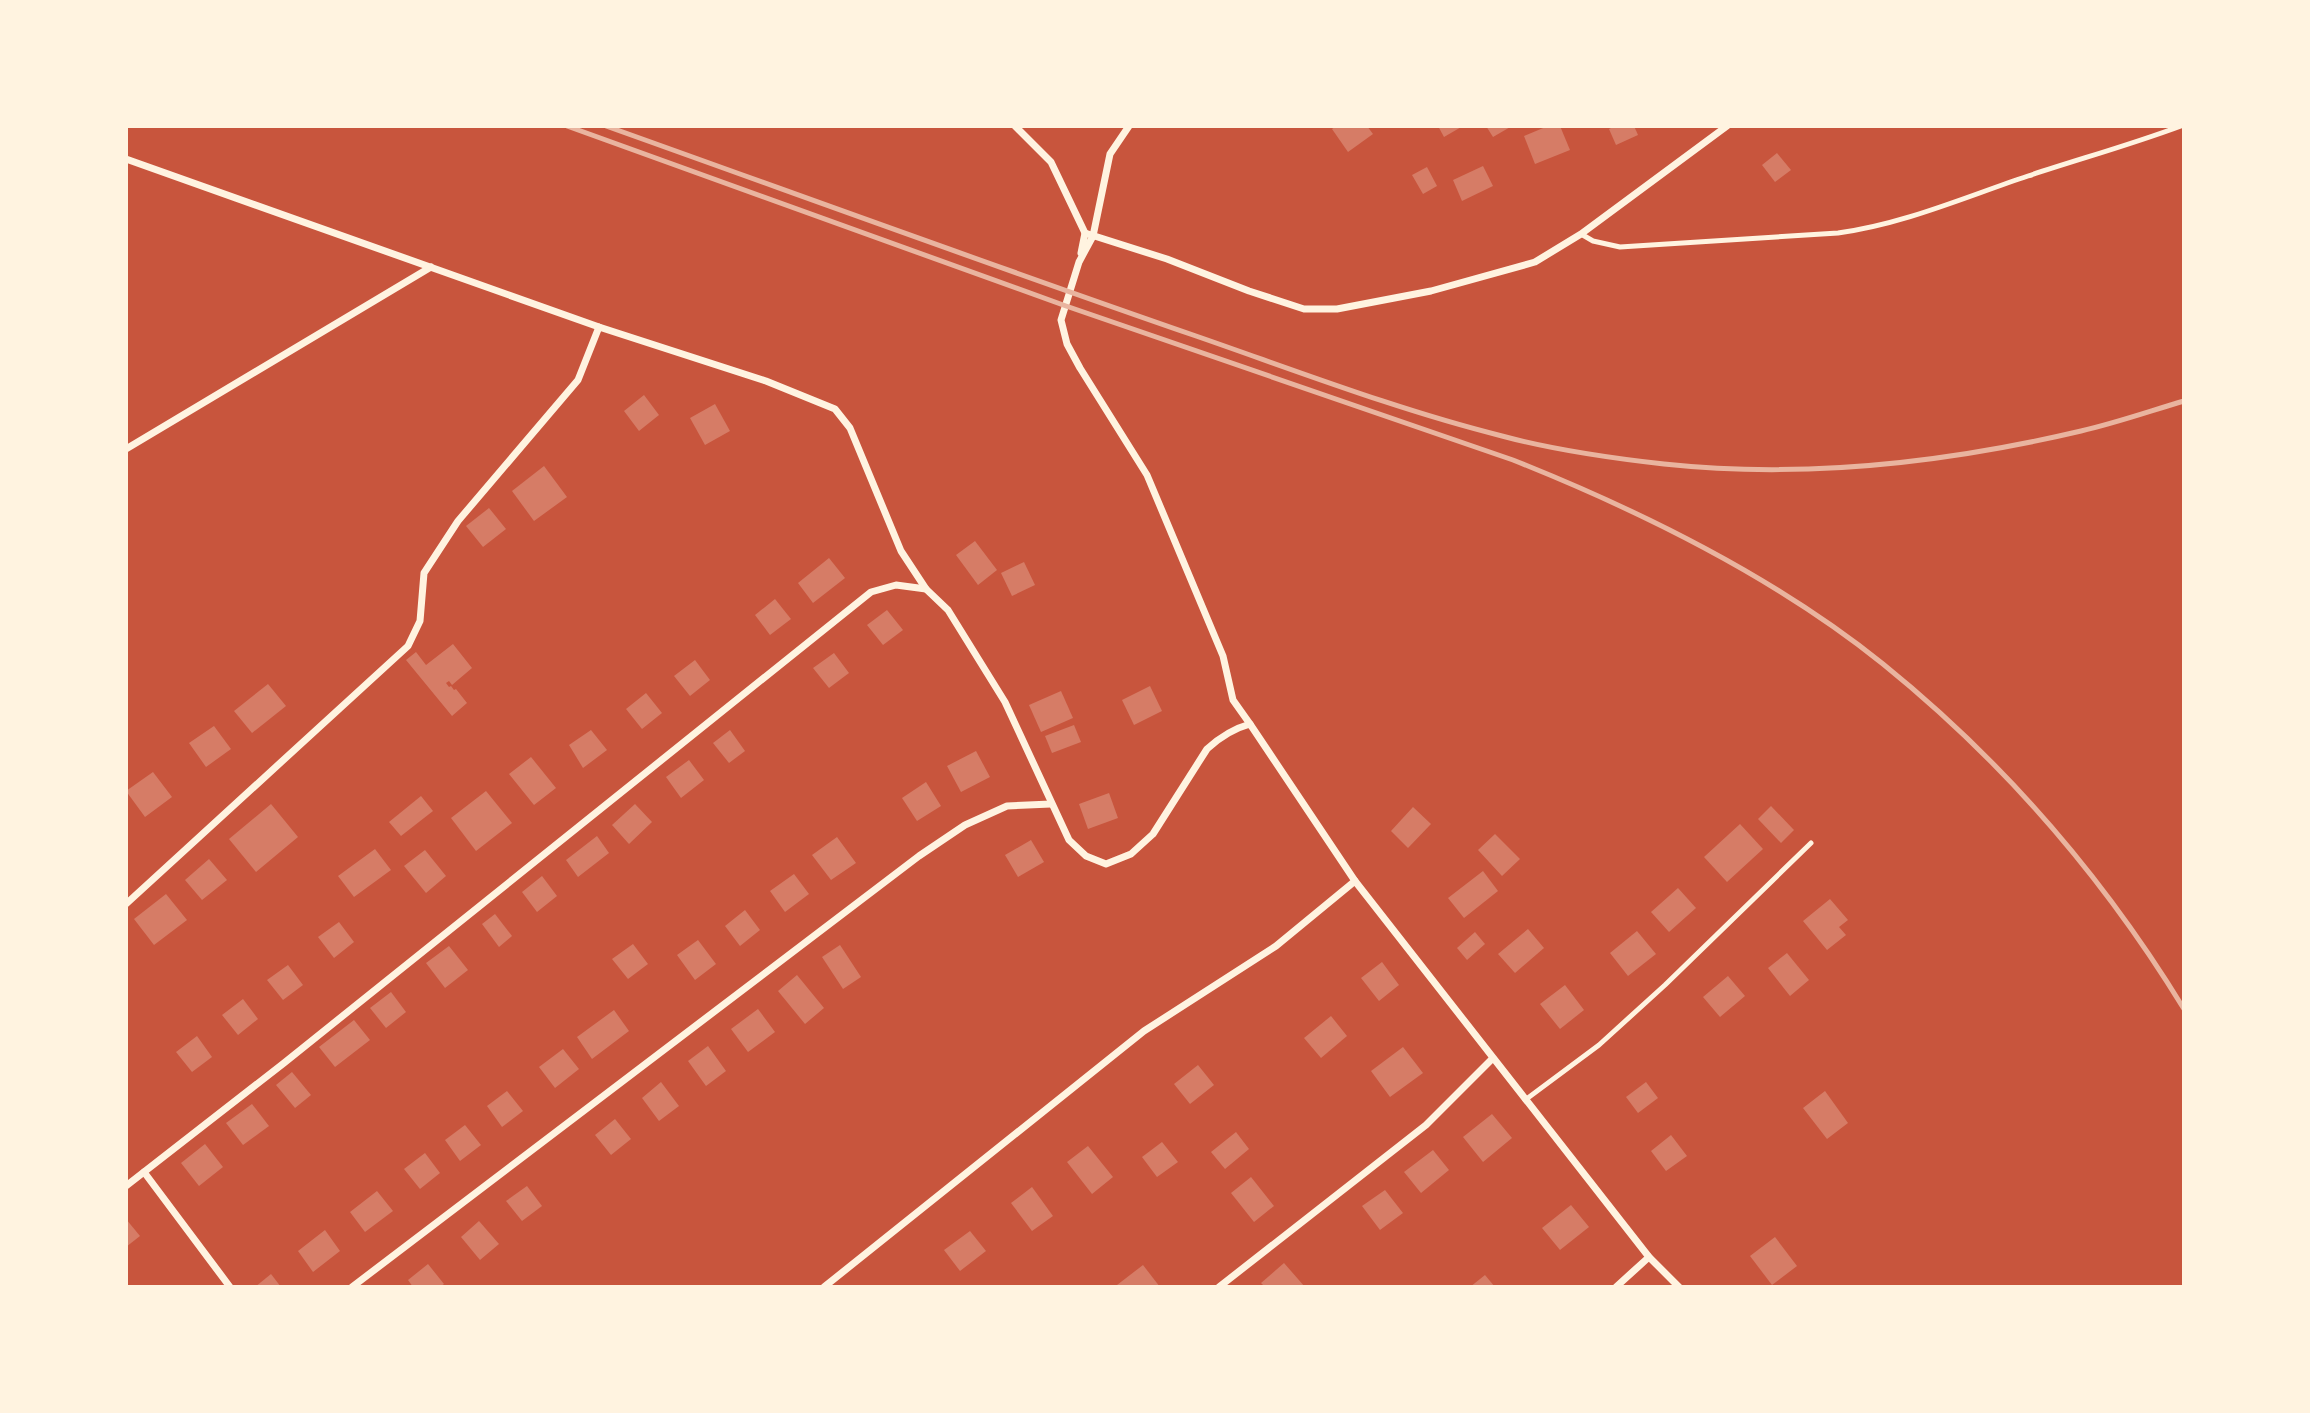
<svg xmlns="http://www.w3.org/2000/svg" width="2310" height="1413" font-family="Montserrat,sans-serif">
<rect width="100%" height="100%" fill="#c8553d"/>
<g fill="#d67c66">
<path d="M 1336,126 L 1367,126 L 1373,134 L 1348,152 L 1332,129 Z"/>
<path d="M 1438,126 L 1463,126 L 1444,137 Z"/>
<path d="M 1486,126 L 1512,126 L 1493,137 Z"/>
<path d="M 1548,126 L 1560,126 L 1570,150 L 1535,164 L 1524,136 Z"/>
<path d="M 1615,126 L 1634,126 L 1638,135 L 1616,145 L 1609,129 Z"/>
<path d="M 1777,153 L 1791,170 L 1775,182 L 1762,165 Z"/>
<path d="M 1483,166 L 1493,186 L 1462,201 L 1453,180 Z"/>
<path d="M 1427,167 L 1437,186 L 1423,194 L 1412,175 Z"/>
<path d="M 644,395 L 659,415 L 639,431 L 624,411 Z"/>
<path d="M 715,404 L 730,431 L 705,445 L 690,418 Z"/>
<path d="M 544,466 L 567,497 L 534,521 L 512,491 Z"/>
<path d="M 489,508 L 506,529 L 483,547 L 466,526 Z"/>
<path d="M 975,541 L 997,570 L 978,585 L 956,555 Z"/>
<path d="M 829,558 L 845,578 L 813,603 L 798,583 Z"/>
<path d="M 1024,562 L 1035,585 L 1012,596 L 1001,573 Z"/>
<path d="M 775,599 L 791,619 L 770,635 L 755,615 Z"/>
<path d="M 887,610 L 903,630 L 883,645 L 867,625 Z"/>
<path d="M 453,644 L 472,668 L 452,685 L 449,681 L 446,683 L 449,687 L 451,686 L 454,690 L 456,689 L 467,703 L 452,716 L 406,660 L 416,652 L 426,665 Z"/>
<path d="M 834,653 L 849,673 L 829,688 L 813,668 Z"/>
<path d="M 695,660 L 710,680 L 690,696 L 674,676 Z"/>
<path d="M 268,684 L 286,706 L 252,733 L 234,711 Z"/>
<path d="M 1150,686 L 1162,711 L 1134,725 L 1122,700 Z"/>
<path d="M 1061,691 L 1073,718 L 1041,732 L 1029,705 Z"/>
<path d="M 646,693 L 662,713 L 642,729 L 626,709 Z"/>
<path d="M 1074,725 L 1081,742 L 1052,753 L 1045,736 Z"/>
<path d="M 214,726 L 231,749 L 206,767 L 189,743 Z"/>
<path d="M 591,730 L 607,750 L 583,768 L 569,745 Z"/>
<path d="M 730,730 L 745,751 L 729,763 L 713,743 Z"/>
<path d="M 976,751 L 990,777 L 961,792 L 947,766 Z"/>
<path d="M 531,757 L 556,788 L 534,805 L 509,774 Z"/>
<path d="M 689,760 L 704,780 L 681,798 L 666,777 Z"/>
<path d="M 153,772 L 172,797 L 145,817 L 126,791 Z"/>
<path d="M 926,782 L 941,806 L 917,821 L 902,798 Z"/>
<path d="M 486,791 L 512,823 L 476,851 L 451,818 Z"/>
<path d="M 1109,793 L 1118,818 L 1088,829 L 1079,804 Z"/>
<path d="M 421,796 L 433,811 L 401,836 L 389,822 Z"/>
<path d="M 271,804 L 298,837 L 256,872 L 229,839 Z"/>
<path d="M 635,804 L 652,822 L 629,844 L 612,825 Z"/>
<path d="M 1771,806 L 1794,830 L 1781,843 L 1758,819 Z"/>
<path d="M 1413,807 L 1431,824 L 1408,848 L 1391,831 Z"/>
<path d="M 1740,824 L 1763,849 L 1727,882 L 1704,857 Z"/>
<path d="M 1495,834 L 1520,859 L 1502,876 L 1478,850 Z"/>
<path d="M 597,836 L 609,853 L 578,877 L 566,860 Z"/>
<path d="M 837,837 L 856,863 L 831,880 L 812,855 Z"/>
<path d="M 1031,840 L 1044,862 L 1018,877 L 1005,855 Z"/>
<path d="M 375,849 L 391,870 L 354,897 L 338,876 Z"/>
<path d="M 425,850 L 446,876 L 426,893 L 404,866 Z"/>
<path d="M 209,859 L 227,880 L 202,900 L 185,880 Z"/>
<path d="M 1483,871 L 1498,891 L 1464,918 L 1448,898 Z"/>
<path d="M 794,874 L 809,894 L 785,912 L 770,891 Z"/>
<path d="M 542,876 L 557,896 L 537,912 L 522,892 Z"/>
<path d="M 1678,888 L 1696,908 L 1669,932 L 1651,912 Z"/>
<path d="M 166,894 L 187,920 L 154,945 L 134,919 Z"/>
<path d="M 1830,899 L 1848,920 L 1839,927 L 1846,935 L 1827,950 L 1803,921 Z"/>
<path d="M 745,910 L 760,930 L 740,946 L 725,926 Z"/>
<path d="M 495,914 L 512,936 L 499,947 L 482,924 Z"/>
<path d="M 339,922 L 354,942 L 334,958 L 318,937 Z"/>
<path d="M 1528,929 L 1544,948 L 1515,973 L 1498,954 Z"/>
<path d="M 1637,931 L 1656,954 L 1628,976 L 1610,953 Z"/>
<path d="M 1475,932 L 1485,944 L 1467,960 L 1457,948 Z"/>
<path d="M 698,940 L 716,964 L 695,980 L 677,955 Z"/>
<path d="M 633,944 L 648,964 L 628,979 L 612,959 Z"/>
<path d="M 840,945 L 861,977 L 843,989 L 822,957 Z"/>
<path d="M 449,946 L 468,970 L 445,988 L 426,963 Z"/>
<path d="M 1787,953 L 1809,980 L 1790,996 L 1768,968 Z"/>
<path d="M 1382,962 L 1399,985 L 1379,1001 L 1361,978 Z"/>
<path d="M 288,965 L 303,985 L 283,1000 L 267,980 Z"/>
<path d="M 797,975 L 824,1008 L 805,1024 L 778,991 Z"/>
<path d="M 1728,976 L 1745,996 L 1720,1017 L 1703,997 Z"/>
<path d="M 1565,985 L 1584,1010 L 1560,1029 L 1540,1004 Z"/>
<path d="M 391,992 L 406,1012 L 386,1028 L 370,1008 Z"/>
<path d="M 243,999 L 258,1019 L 238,1035 L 222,1015 Z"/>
<path d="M 758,1009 L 775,1032 L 748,1052 L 731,1029 Z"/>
<path d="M 614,1010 L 629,1031 L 592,1059 L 577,1037 Z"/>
<path d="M 1331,1016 L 1347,1036 L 1321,1058 L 1304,1038 Z"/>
<path d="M 354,1020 L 370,1040 L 335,1067 L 319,1047 Z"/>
<path d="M 197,1036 L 212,1057 L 192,1072 L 176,1052 Z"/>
<path d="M 708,1046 L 726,1071 L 706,1086 L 688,1061 Z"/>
<path d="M 1403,1047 L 1423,1073 L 1390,1097 L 1371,1071 Z"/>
<path d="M 563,1049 L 579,1069 L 555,1088 L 539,1067 Z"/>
<path d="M 1198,1065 L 1214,1085 L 1190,1104 L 1174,1084 Z"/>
<path d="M 292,1072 L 311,1095 L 295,1108 L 276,1085 Z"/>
<path d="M 661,1082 L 679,1106 L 659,1121 L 642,1098 Z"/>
<path d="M 1646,1082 L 1658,1098 L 1638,1113 L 1626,1097 Z"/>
<path d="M 507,1091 L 523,1111 L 502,1127 L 487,1106 Z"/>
<path d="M 1825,1091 L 1848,1123 L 1827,1139 L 1803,1108 Z"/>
<path d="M 252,1104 L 269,1126 L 243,1145 L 226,1123 Z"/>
<path d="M 1492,1114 L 1512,1138 L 1483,1162 L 1463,1137 Z"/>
<path d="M 615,1119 L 631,1139 L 611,1155 L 595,1135 Z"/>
<path d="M 465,1125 L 481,1145 L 460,1161 L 445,1140 Z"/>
<path d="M 1236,1132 L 1249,1149 L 1225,1169 L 1211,1152 Z"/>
<path d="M 1671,1135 L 1687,1156 L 1666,1171 L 1651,1151 Z"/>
<path d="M 1162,1142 L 1178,1162 L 1157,1177 L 1142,1157 Z"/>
<path d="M 205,1144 L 223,1167 L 199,1186 L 181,1163 Z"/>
<path d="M 1088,1146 L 1113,1177 L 1092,1194 L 1067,1162 Z"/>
<path d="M 1433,1150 L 1449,1170 L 1421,1193 L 1404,1172 Z"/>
<path d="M 425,1153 L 440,1173 L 420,1189 L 404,1169 Z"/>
<path d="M 1251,1177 L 1274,1206 L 1254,1222 L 1231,1193 Z"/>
<path d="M 527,1186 L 542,1206 L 522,1221 L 506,1201 Z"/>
<path d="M 1032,1187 L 1053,1216 L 1032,1231 L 1011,1203 Z"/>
<path d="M 1385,1190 L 1403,1213 L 1380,1230 L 1362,1206 Z"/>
<path d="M 377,1191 L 393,1211 L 365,1232 L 350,1212 Z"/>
<path d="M 1571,1205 L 1589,1227 L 1560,1250 L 1542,1228 Z"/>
<path d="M 126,1219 L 140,1236 L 126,1247 Z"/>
<path d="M 479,1221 L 499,1244 L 480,1260 L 461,1237 Z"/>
<path d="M 325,1230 L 340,1251 L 313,1272 L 298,1251 Z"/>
<path d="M 970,1231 L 986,1251 L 960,1271 L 944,1250 Z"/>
<path d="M 1775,1237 L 1797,1266 L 1772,1285 L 1750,1256 Z"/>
<path d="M 1284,1263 L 1305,1287 L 1265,1287 L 1261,1283 Z"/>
<path d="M 428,1264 L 444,1284 L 440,1287 L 413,1287 L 408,1280 Z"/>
<path d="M 1143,1265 L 1160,1287 L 1118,1287 L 1117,1285 Z"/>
<path d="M 271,1274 L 281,1287 L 255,1287 Z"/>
<path d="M 1485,1275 L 1495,1287 L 1470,1287 Z"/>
</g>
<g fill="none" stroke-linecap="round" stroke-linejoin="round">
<g stroke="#fff3e0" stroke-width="5">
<path d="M 1581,234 L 1593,241 L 1620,247 L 1838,233 C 1904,224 1965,197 2028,176 C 2079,159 2130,145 2181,126"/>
<path d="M 1525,1100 L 1599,1045 L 1665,985 L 1811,843"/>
</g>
<g stroke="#fff3e0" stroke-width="7">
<path d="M 1015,126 L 1051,162 L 1085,233 L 1081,253"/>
<path d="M 1129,126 L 1110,154 L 1093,236 L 1079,262 L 1061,320 L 1067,344 L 1080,368 L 1147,475 L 1223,656 L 1233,700 L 1250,724"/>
<path d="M 126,159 L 599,327 L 766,381 L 835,409 L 850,428 L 901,551 L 926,589"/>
<path d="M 1085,233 L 1167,259 L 1249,291 L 1304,309 L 1337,309 L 1431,291 L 1535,262 L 1581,234 L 1727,126"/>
<path d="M 126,449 L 431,267"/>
<path d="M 126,904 L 408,646 L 420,621 L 424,573 L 458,521 L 578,380 L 599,327"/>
<path d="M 144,1172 L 230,1287"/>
<path d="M 126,1186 L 284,1063 L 871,592 L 896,585 L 926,589 L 948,610 L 1005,702 L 1069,840 L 1086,856 L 1106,864 L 1131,854 L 1153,834 L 1207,749 C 1220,737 1232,729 1250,724 L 1355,881 L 1649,1257 L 1679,1287"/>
<path d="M 352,1287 L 919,856 L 965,825 L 1007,806 L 1051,804"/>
<path d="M 824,1287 L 1144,1031 L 1276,946 L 1355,881"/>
<path d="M 1219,1287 L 1426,1125 L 1492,1059"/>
<path d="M 1616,1287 L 1649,1257"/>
</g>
<g stroke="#e9b49f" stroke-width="5">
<path d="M 567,126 L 1066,306 L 1513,460 C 1641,511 1775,577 1883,664 C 2003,761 2104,878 2184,1009"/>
<path d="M 606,126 C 802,196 999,268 1196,336 C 1297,371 1398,410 1502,436 C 1554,450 1610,458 1664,464 C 1804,479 1945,463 2081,431 C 2116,423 2150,411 2184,401"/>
</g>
</g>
<rect width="2310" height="1413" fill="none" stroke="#fff3e0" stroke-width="256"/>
</svg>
